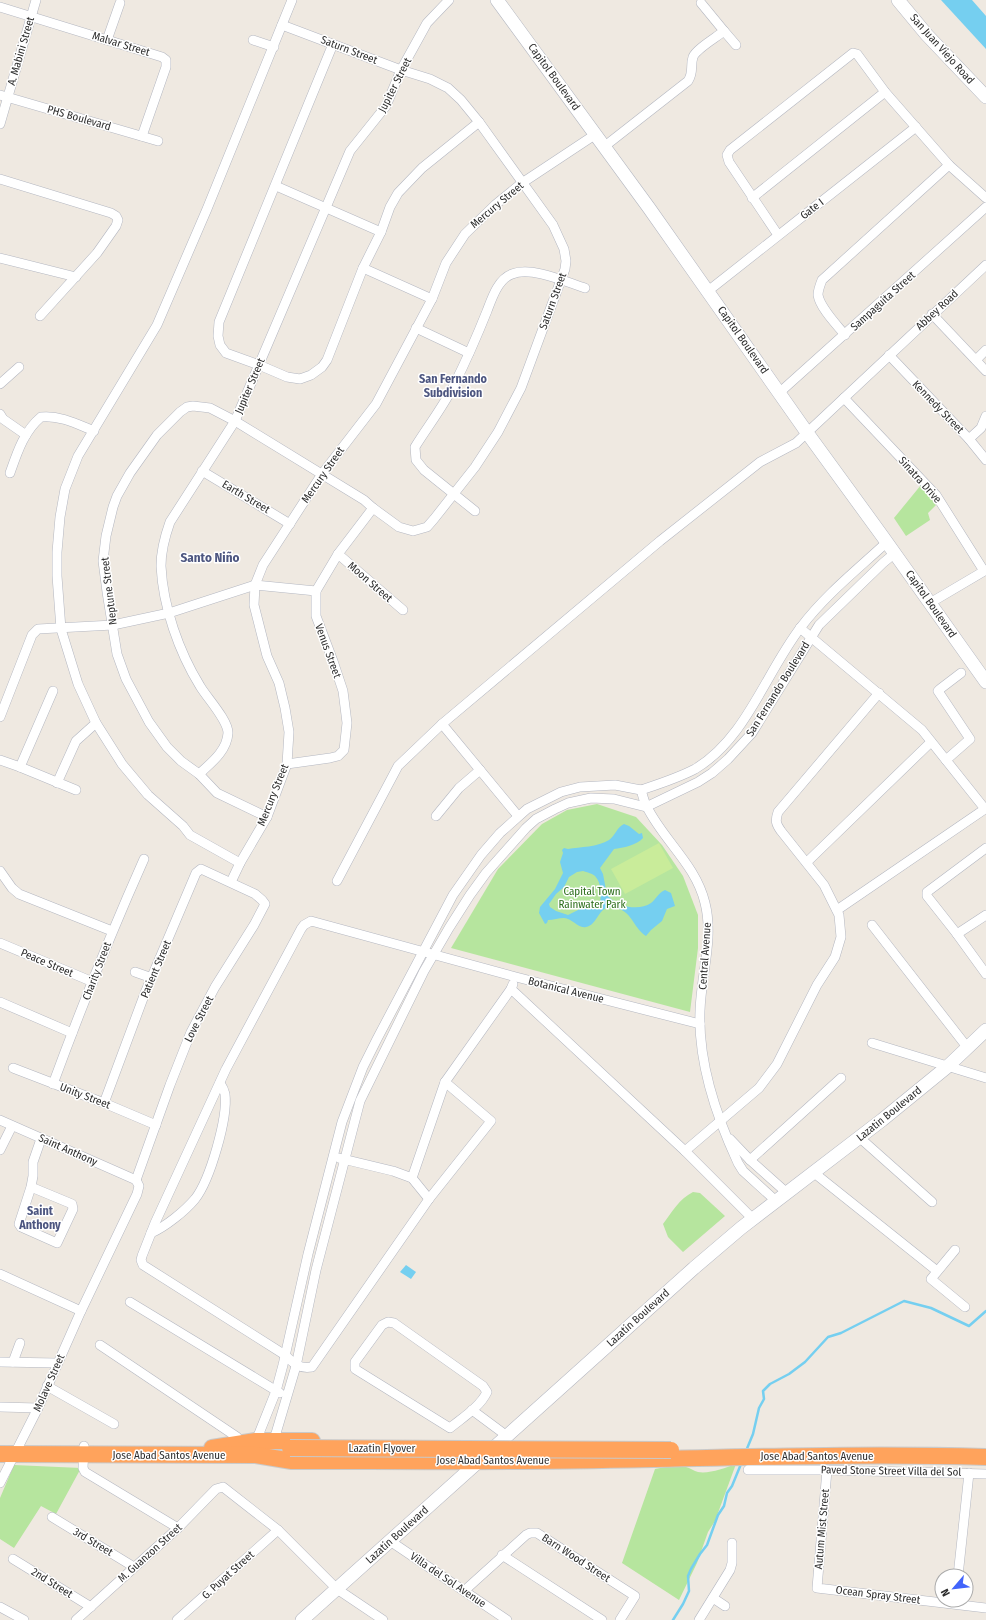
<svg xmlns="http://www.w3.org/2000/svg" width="986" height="1620" font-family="'Fira Sans Condensed',sans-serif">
<rect width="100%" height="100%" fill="#efe9e1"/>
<g fill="#b6e59e">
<path d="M 921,485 L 936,505 L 928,513 L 930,520 L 906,536 L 894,518 Z"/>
<path d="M 597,804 L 636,817 L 662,845 L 683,876 L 698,915 L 698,948 L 690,1012 L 451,948 L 498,869 L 542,824 L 567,810 Z"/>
<path d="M 693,1192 L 700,1193 L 725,1216 L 683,1252 L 668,1237 L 663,1224 C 672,1212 679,1199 693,1192 Z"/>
<path d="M 736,1464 L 715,1521 L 708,1532 L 697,1563 L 679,1600 L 622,1563 L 655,1469 C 665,1467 676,1464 686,1467 C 690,1468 694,1471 698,1472 C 709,1474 725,1468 736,1464 Z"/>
<path d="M 14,1465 L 81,1468 L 56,1514 L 41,1506 L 14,1548 L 0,1539 L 0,1498 Z"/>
</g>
<path fill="#c9ec9a" d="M 659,843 L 673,868 L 625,894 L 611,869 Z"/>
<g fill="#75cff0" fill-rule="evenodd">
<path d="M 941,0 L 972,0 L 986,16 L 986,49 Z"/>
<path d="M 624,824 L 629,826 L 639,834 L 642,833 L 643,838 C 637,845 623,848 614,849 L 600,868 L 603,874 L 607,895 C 616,906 638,912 651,903 C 656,899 658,893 665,890 L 671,893 L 675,906 L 667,909 L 662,921 L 651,930 L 646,936 C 632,927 633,910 612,907 C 598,906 598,925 586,927 C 578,929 572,918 564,918 C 559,918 553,920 548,920 L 547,923 L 545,924 L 539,913 L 540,907 L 555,889 L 563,873 L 560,862 L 563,853 L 562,850 L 564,848 L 568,849 C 580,847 598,847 609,840 C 615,836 617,827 624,824 ZM 583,871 C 587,872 593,874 595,876 C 602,883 601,896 600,904 L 593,907 L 582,908 L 568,915 L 556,911 L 550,907 L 549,904 L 556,894 L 564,887 L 569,877 L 577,872 Z"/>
<path d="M 406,1265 L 416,1272 L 411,1279 L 400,1272 Z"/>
</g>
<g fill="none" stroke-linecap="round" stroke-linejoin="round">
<g stroke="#75cff0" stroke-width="2.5">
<path d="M 746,1451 L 753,1434 L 759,1408 L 764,1399 L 763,1391 L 770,1384 L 789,1374 L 805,1362 L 828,1337 L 841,1333 L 904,1301 L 931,1308 L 969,1326 L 986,1311"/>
<path d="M 673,1620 L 683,1604 L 689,1591 L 688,1576 L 691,1569 L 700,1554 L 707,1545 L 718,1515 L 724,1506 L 727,1493 L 732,1486 L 741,1464"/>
</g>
<g stroke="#b4b7c1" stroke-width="10">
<g id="street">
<path d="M 701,3 L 724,31"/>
<path d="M 0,7 L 162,57 L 166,60 L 166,67 L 142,136"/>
<path d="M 107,40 L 120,3"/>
<path d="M 253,40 L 274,47"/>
<path d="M 333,44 L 219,322 L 218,336 L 220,345 L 226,353 L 259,365 L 287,377 L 300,379 L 311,375 L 322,367 L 327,360 L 363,268 L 381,232 L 390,207 L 398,193 L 422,168 L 479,122"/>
<path d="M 0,95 L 158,141"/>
<path d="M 0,124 L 36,0"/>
<path d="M 605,146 L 688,81 C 694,72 690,66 693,57 C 696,49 717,37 724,31 L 736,45"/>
<path d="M 0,179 L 111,213 L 116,216 L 118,220 L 116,226 L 97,253 L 40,316"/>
<path d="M 276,186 L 381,232"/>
<path d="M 752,198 L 885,92"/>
<path d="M 778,235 L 729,162 L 727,155 L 730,150 L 853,53 L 857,54 L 885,92 L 949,165 L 986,198"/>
<path d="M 0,258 L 76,277"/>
<path d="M 363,268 L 432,299"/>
<path d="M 708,291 L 916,127"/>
<path d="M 932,314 L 986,371"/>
<path d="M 416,328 L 469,353"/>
<path d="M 845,335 C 837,325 820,308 818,295 C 818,290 820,285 822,280 L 949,165"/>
<path d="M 889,355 L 969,439 L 986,460"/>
<path d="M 976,360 L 986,350"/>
<path d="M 0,384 L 19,367"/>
<path d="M 779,393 L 986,207"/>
<path d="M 844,398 L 936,495 L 984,571"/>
<path d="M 0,414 L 3,419 L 26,435"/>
<path d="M 969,439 L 981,428 L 986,416"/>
<path d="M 202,471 L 290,524"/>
<path d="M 10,473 C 17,453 24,431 41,417 C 60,415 77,424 94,431"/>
<path d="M 475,511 L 424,470 L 416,460 L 415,447 C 428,426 443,407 454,385 C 466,361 477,336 487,311 C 492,298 498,279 512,274 C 532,266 566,282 585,288"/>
<path d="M 338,554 L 403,610"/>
<path d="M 930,603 L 986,570"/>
<path d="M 800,628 L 922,730 L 985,809 L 837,910"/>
<path d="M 0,717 L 32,635 L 38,629 L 113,625 L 169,613 L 255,585 L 316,591"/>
<path d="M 442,724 L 518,816"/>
<path d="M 0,760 L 20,767 L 76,790"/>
<path d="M 946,760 L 970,739 L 938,691 L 940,689 L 961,673"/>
<path d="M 287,764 L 330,758 L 338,756 L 344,750 L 347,723 L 343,691 L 333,661 L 316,616 L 316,591 L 338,554 L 373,508"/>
<path d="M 20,767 L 53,691"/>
<path d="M 199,774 C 211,763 227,751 228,733 C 228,720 207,698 200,686 C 179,652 163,607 161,566 C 161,551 165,536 170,522 L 235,421 L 350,151 L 386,106 L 401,70 L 427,23 L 449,0"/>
<path d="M 57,783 L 76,741 L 96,723"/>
<path d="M 641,790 C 643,796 644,802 647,807 C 664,841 696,865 705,903 C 714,938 701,975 700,1011 C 698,1062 717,1118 738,1163 L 743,1171 L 776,1201"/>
<path d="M 641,790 C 659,784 678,778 695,769 C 746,739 766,672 801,627 C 825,595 858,569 887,542"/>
<path d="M 436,816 L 459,788 L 480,770"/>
<path d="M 267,817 L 217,793 L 199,774 L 181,761 L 167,747 L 149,722 L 126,679 L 117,654 L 107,592 L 103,561 L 106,536 L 113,507 L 117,496 L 130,473 L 157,435 L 180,412 L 187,407 L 193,406 L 210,408 L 235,421 L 364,500 L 373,508 L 399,527 L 413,531 L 427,527 L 434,519 L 475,467 L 498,432 L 521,388 L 565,269 L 566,261 L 564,249 L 553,225 L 479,122 L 461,100 L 448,88 L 430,79 L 401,70 L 282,25"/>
<path d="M 986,848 L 927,892 L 927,896 L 957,934 L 986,974"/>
<path d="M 807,862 L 931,742"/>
<path d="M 240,863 L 190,835 L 183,826 L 148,795 L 122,764 L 96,723 L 78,684 L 61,629 L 57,576 L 57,552 L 60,517 L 65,489 L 78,456 L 157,325 L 207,209 L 292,0"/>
<path d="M 0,871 L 12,888 L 19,894 L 112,931"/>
<path d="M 337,881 L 398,766 L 442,724 L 660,541 L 760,462 L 796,443 L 986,265"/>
<path d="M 231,882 L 240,863 L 267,817 L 287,764 L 289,732 L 285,708 L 279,683 L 267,656 L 254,605 L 255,585 L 263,565 L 322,474 L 376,404 L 432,299 L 446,263 L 465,234 L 495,205 L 522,183 L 596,134"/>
<path d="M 872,925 L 967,1047"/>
<path d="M 957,934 L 986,915"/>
<path d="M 0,943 L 93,982"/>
<path d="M 135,972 L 152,978"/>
<path d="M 511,989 L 685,1151 L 753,1219"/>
<path d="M 0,1002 L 72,1033"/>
<path d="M 872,1043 L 986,1078"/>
<path d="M 13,1068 L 104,1103 L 156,1125"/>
<path d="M 445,1082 L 491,1121 L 429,1199 L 312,1367 C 299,1369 294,1364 285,1355 L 143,1265 L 141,1260 L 142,1256 L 155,1223 L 226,1069 L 301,929 L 304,925 L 311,921 L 516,977 L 700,1024"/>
<path d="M 53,1084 C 81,1008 111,933 144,859"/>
<path d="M 104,1103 L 145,993 L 196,873 L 201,869 L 255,894 L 262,900 L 265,904 L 254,925 L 215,987 L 191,1032 L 170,1085 L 136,1180"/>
<path d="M 0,1120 L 136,1180"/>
<path d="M 860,1138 L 932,1202"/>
<path d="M 730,1139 L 750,1160 L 787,1193"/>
<path d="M 0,1150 L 12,1126"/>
<path d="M 685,1151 L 759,1088 L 777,1064 L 817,985 L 835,957 L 841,937 L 839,915 L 824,885 L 781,831 C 776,824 775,821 778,812 L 879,693"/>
<path d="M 339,1158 L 393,1171 L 412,1178 L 429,1199"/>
<path d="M 750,1160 L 841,1078"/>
<path d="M 813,1172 L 937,1271"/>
<path d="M 412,1178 L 445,1082 L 511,989 L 513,984"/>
<path d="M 31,1187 L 72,1204 L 73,1209 L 57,1243 L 21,1227 L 19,1224 L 31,1187 L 33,1176 L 33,1162 L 41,1139"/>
<path d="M 151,1233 C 165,1227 185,1211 195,1199 C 210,1180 228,1118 225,1094 C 224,1090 222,1086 220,1083"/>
<path d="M 955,1250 L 931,1279 L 965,1307"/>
<path d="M 0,1274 L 81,1311"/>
<path d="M 130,1302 L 280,1393"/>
<path d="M 388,1322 L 394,1323 L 483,1386 L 487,1392 C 480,1407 462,1418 450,1428 L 355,1369 L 355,1362 L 382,1325 Z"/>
<path d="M 100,1345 L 237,1437 L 240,1442"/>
<path d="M 0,1362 L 57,1363"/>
<path d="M 13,1362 L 20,1343"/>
<path d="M 47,1386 L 114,1424"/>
<path d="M 0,1407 L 38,1408"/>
<path d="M 472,1410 L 507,1436"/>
<path d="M 274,1440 L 296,1366 L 316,1270 L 360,1101 L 424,971 L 449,928 L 470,895 L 486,873 L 526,828 L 536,819 L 555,809 L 568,803 L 591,798 L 614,799 L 646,807 L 698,782 L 712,773 L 728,759 L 752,733 L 819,625 L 883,563 L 895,553"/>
<path d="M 256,1441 L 276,1391 L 283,1365 L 308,1254 L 342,1122 L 363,1067 L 377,1039 L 453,895 L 481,855 L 500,833 L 527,809 L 561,792 L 580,787 L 615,785 L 641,790"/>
<path d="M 84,1446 L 83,1468 L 85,1472 L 178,1528"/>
<path d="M 748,1470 L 827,1470 L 986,1474"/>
<path d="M 827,1470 L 817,1588 L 986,1608"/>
<path d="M 0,1483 L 38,1408 L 81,1311 L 137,1194 L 139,1186 L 136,1180"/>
<path d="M 52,1517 L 134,1567"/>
<path d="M 390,1541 L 507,1620"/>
<path d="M 502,1555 L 602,1620"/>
<path d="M 13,1559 L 91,1607"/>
<path d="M 958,1576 L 969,1473"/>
<path d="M 464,1591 L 526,1535 L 530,1533 L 537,1533 L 635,1596 L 620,1620"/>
<path d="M 713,1598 L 725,1606"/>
<path d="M 0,1607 L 24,1620"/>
<path d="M 76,1620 L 178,1528 L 216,1489 L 223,1487 L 278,1530 L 337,1589 L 383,1620"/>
<path d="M 177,1620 L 278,1530"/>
<path d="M 699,1620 L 730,1570 L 732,1563 L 732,1543"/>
</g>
</g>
<g stroke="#b4b7c1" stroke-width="14">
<g id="secondary">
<path d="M 497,0 L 649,208 L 808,434 L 883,537 L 986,682"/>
<path d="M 898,0 L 927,35 L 986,97"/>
<path d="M 302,1620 L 694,1268 L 741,1228 L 882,1120 L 947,1067 L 986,1030"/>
</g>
</g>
<g stroke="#c9c9c9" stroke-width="18">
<g id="highway">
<path d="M 212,1448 L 256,1441 L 312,1441"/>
<path d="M 0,1454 L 256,1455 L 292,1461 C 395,1461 499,1462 602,1460 C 730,1458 858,1453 986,1457"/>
</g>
</g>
<use href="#street" stroke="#fff" stroke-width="9"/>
<use href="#secondary" stroke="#fff" stroke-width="13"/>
<use href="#highway" stroke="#ffa35c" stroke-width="16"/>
<g stroke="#c9c9c9" stroke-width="18" stroke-linecap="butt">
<path id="highway-bridge" d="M 290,1448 L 671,1450"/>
</g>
<use href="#highway-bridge" stroke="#ffa35c" stroke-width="16"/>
</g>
<g text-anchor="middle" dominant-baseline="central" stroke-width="3" stroke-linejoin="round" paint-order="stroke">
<g font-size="11" fill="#2e2e2e" stroke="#fff">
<text transform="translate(121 44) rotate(17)">Malvar Street</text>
<text transform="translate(942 49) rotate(48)">San Juan Viejo Road</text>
<text transform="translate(349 50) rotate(21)">Saturn Street</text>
<text transform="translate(21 51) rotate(-74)">A. Mabini Street</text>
<text transform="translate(554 77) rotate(54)">Capitol Boulevard</text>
<text transform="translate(395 85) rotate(-63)">Jupiter Street</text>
<text transform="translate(79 118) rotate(16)">PHS Boulevard</text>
<text transform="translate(497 205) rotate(-40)">Mercury Street</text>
<text transform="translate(812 209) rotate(-38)">Gate I</text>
<text transform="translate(553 301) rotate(-70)">Saturn Street</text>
<text transform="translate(883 301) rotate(-42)">Sampaguita Street</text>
<text transform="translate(937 310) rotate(-43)">Abbey Road</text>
<text transform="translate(743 340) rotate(55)">Capitol Boulevard</text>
<text transform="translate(250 386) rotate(-67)">Jupiter Street</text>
<text transform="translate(938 407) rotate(46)">Kennedy Street</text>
<text transform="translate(323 475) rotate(-55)">Mercury Street</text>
<text transform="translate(920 480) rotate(48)">Sinatra Drive</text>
<text transform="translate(246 497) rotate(31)">Earth Street</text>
<text transform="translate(370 582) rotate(41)">Moon Street</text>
<text transform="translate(109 591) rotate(-97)">Neptune Street</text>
<text transform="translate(931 604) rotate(55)">Capitol Boulevard</text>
<text transform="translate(328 651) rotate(70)">Venus Street</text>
<text transform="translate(778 689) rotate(-58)">San Fernando Boulevard</text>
<text transform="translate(273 795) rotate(-68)">Mercury Street</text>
<text transform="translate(705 956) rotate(-86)">Central Avenue</text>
<text transform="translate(47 963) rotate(23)">Peace Street</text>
<text transform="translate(156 969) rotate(-67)">Patient Street</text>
<text transform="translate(97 971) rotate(-69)">Charity Street</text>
<text transform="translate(566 990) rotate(14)">Botanical Avenue</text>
<text transform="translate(199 1019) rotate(-63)">Love Street</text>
<text transform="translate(85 1096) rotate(21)">Unity Street</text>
<text transform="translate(889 1114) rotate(-39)">Lazatin Boulevard</text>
<text transform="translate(68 1150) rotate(24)">Saint Anthony</text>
<text transform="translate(638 1318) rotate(-42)">Lazatin Boulevard</text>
<text transform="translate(49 1383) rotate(-66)">Molave Street</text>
<text x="382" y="1448">Lazatin Flyover</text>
<text x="169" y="1455">Jose Abad Santos Avenue</text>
<text x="817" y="1456">Jose Abad Santos Avenue</text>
<text x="493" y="1460">Jose Abad Santos Avenue</text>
<text transform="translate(891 1471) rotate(1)">Paved Stone Street Villa del Sol</text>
<text transform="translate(822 1529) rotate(-85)">Autum Mist Street</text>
<text transform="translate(397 1535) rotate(-42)">Lazatin Boulevard</text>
<text transform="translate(93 1542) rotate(31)">3rd Street</text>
<text transform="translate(150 1553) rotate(-42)">M. Guanzon Street</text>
<text transform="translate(576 1558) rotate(33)">Barn Wood Street</text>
<text transform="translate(228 1575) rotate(-42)">G. Puyat Street</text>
<text transform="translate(448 1580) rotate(34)">Villa del Sol Avenue</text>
<text transform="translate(52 1583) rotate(32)">2nd Street</text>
<text transform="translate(878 1595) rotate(7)">Ocean Spray Street</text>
</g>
<g font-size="11" fill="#2c6e1b" stroke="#fff">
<text x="592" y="891">Capital Town<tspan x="592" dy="13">Rainwater Park</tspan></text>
</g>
<g font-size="12" font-weight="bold" fill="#4d5680" stroke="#fff">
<text x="453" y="379">San Fernando<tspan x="453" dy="14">Subdivision</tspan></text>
<text x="40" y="1211">Saint<tspan x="40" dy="14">Anthony</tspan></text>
</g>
<g font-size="13" font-weight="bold" fill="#4d5680" stroke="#fff">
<text x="210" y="557">Santo Niño</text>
</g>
</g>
<g transform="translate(954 1588) rotate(242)"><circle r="19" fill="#ffffff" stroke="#ababab"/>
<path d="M0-3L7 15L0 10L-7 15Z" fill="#4264fb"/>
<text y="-6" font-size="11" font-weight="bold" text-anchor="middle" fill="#2e2e2e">N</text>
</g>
</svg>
